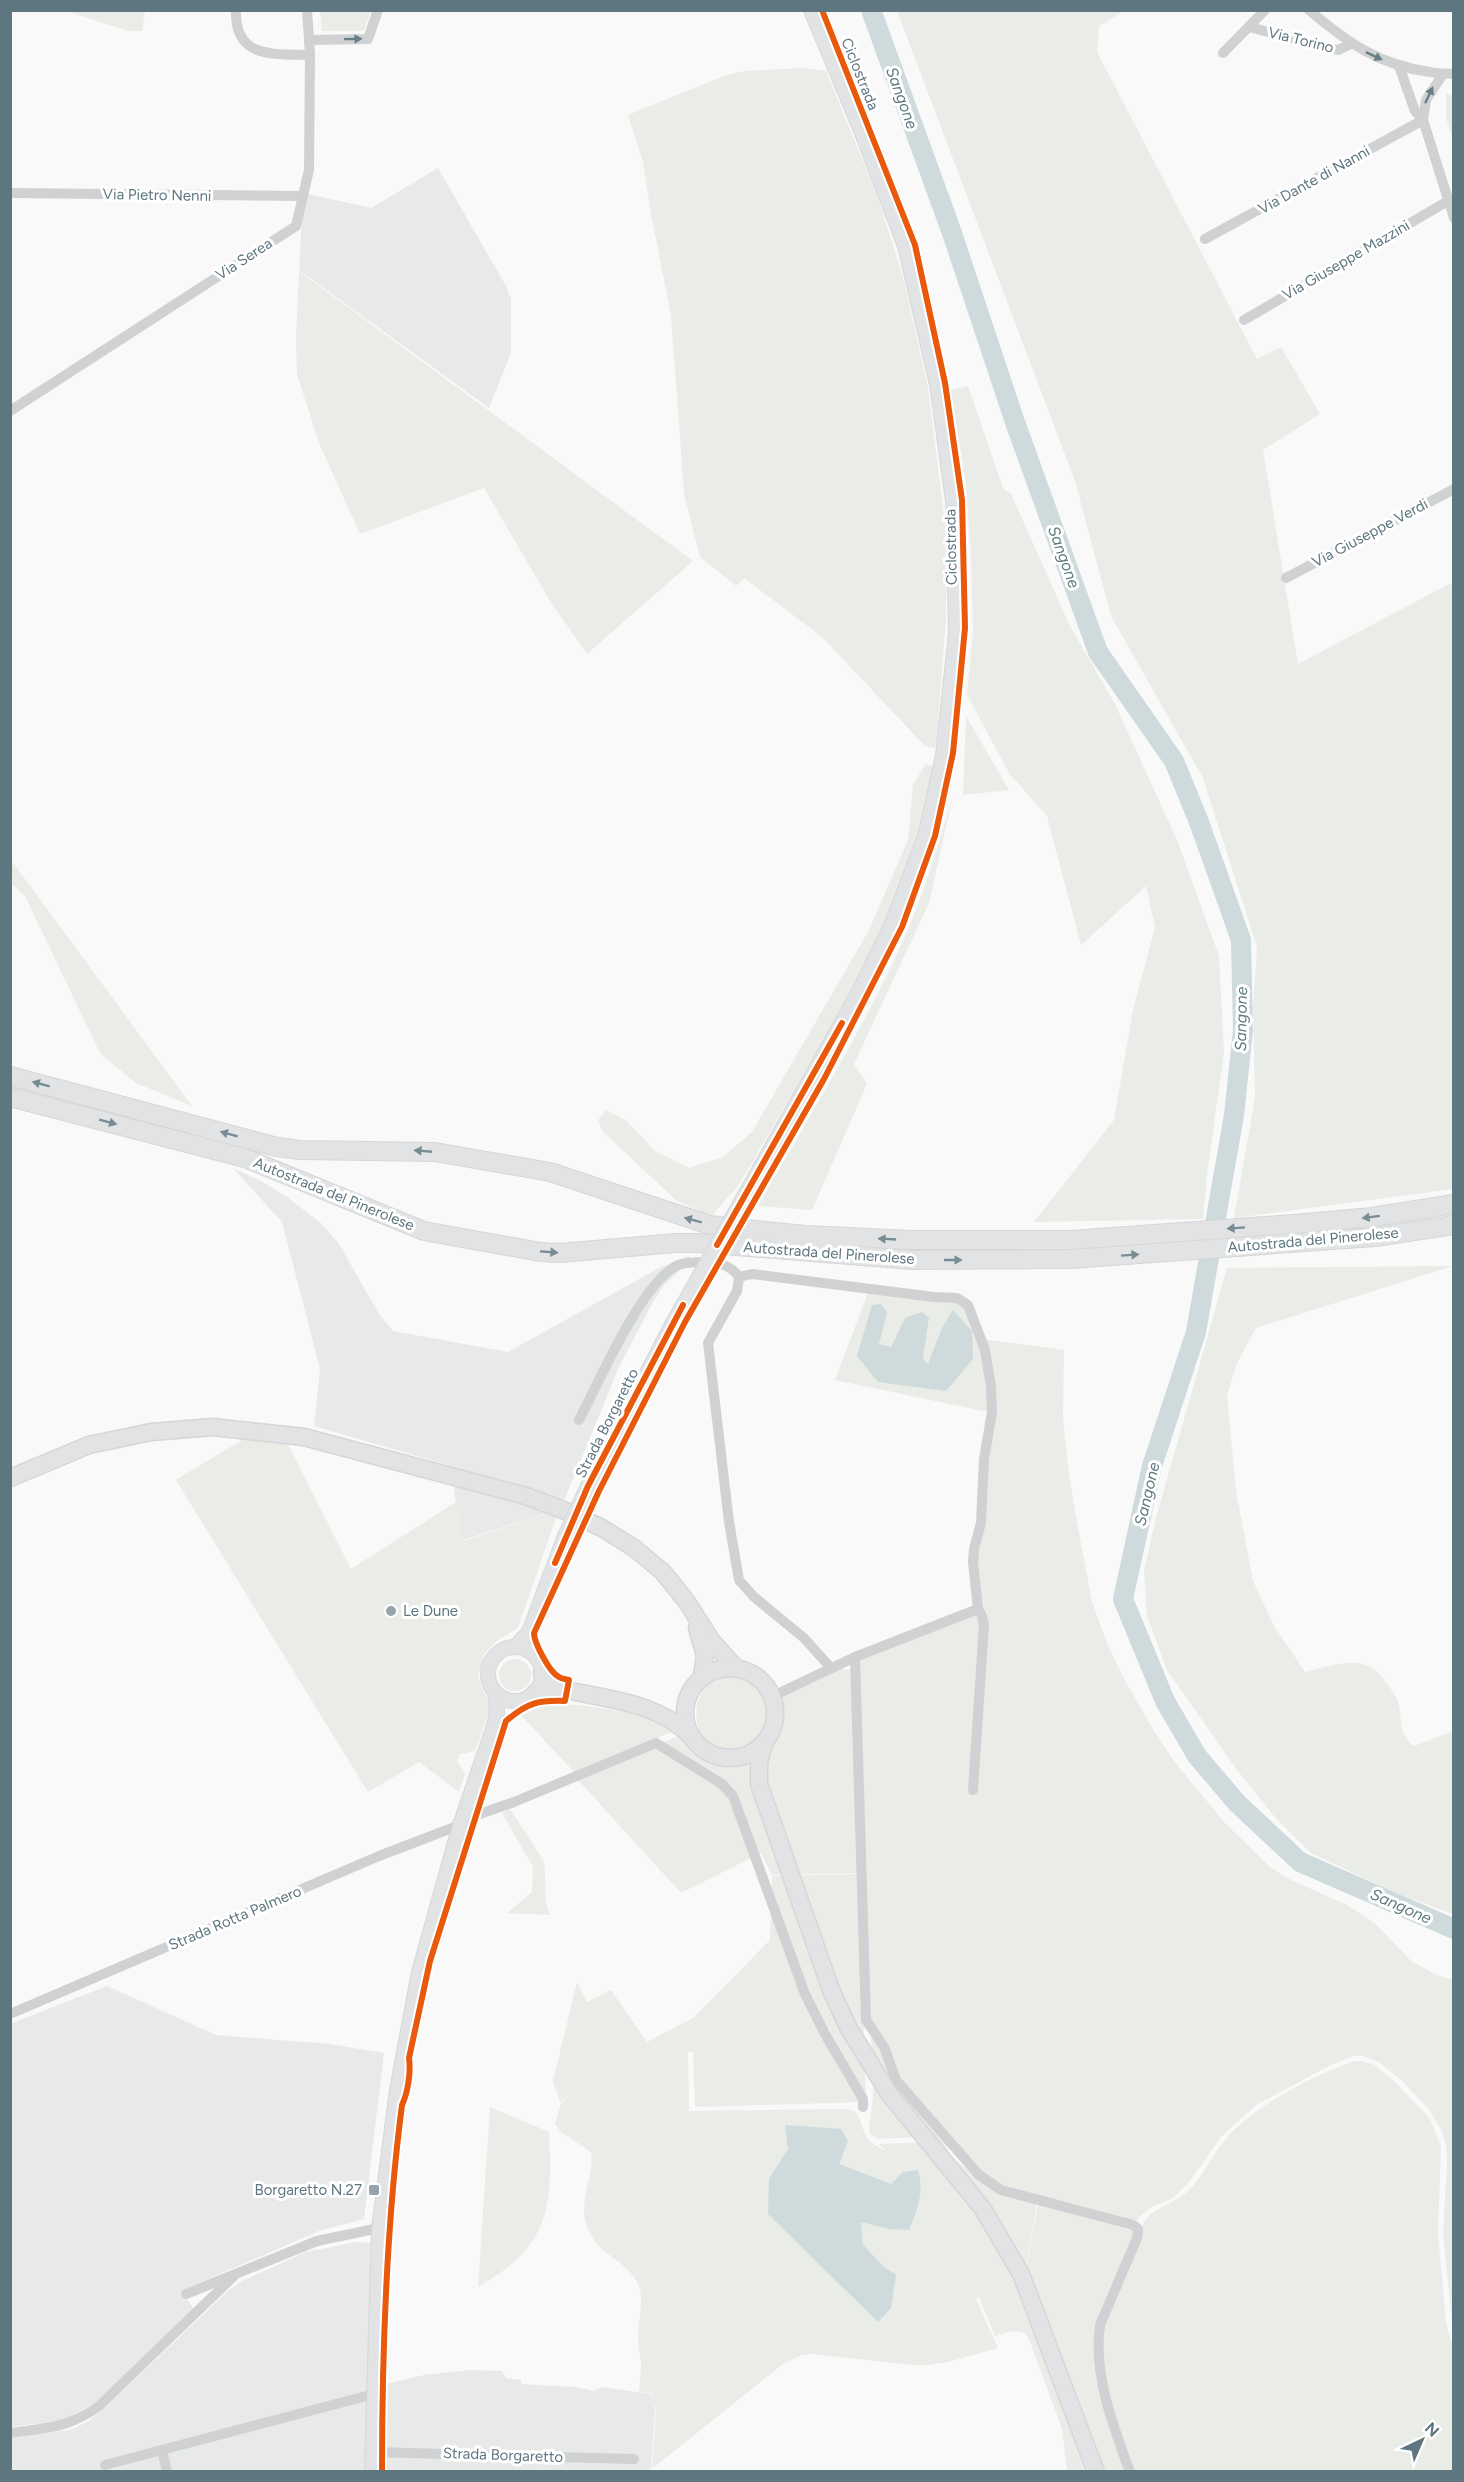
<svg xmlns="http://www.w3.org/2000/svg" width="1464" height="2482" font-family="Figtree,sans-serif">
<rect width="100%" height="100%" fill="#f9f9f9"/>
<g fill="#e7eae9">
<path d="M 438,168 L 506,286 L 511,299 L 511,353 L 489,408 L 299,270 L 302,217 L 308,194 L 371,208 Z"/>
<path d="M 233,1168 L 261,1181 L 287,1197 L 321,1223 L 339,1244 L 379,1314 L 393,1331 L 508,1352 L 659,1268 L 691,1255 L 683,1268 L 665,1284 L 653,1302 L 619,1367 L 561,1508 L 461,1541 L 451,1466 L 314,1426 L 320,1369 L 282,1222 Z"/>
<path d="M 107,1986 L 216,2035 L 330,2044 L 384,2053 L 364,2219 L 319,2231 L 185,2289 L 187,2299 L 194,2309 L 96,2402 L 65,2420 L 11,2427 L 10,2024 Z"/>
<path d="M 356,2242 L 373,2243 L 366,2471 L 11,2471 L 10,2438 L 70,2430 L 87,2422 L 100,2412 L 229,2290 L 242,2281 L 306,2252 Z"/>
<path d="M 470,2370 L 502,2371 L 506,2378 L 521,2380 L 522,2384 L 575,2387 L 594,2391 L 602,2387 L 651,2394 L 651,2402 L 655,2409 L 651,2471 L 384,2472 L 386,2384 L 424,2375 Z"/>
</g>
<g fill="#eaece7" fill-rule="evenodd">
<path d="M 66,11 L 145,11 L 142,31 L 128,31 Z"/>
<path d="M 320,11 L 320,10 L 371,11 L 364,31 L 322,31 Z"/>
<path d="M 897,11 L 1124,11 L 1099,26 L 1097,52 L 1257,359 L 1281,347 L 1320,414 L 1263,450 L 1298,664 L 1453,582 L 1453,1189 L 1234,1218 L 1255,1097 L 1253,1008 L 1257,947 L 1203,778 L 1111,616 L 1075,481 Z"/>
<path d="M 804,68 L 826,71 L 877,195 L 903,277 L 928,387 L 946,531 L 946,617 L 937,736 L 935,748 L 925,746 L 822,637 L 744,578 L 736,586 L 700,557 L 684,494 L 671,315 L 651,214 L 643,162 L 628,115 L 724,76 L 744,71 Z"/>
<path d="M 1446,94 L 1453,96 L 1453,139 L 1446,118 Z"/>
<path d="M 299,271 L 693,561 L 587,654 L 550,601 L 484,488 L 360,534 L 319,443 L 297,374 L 296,338 Z"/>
<path d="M 968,386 L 1003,488 L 1011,494 L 1071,628 L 1115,704 L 1177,840 L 1219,956 L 1224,1052 L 1207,1174 L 1203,1219 L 1034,1222 L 1114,1120 L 1133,1010 L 1155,927 L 1146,886 L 1081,945 L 1047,816 L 1009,773 L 967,695 L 973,631 L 971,558 L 966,484 L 951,390 Z"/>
<path d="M 966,716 L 1009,790 L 963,795 Z"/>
<path d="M 926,764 L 935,767 L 931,789 L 917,841 L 888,919 L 859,979 L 740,1183 L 712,1216 L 677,1201 L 602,1131 L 598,1120 L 606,1110 L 627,1121 L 655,1151 L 689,1168 L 723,1157 L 752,1132 L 869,930 L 908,840 L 913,784 Z"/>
<path d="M 953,796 L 929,903 L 854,1064 L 867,1084 L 812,1210 L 758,1206 C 806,1122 858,1038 899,950 C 922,901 937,848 953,796 Z"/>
<path d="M 11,860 L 192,1106 L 136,1083 L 100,1053 L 25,896 L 11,883 Z"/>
<path d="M 1453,1266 L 1256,1328 L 1237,1363 L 1227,1396 L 1236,1491 L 1253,1581 L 1274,1626 L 1305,1672 C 1336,1665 1366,1650 1388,1685 C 1392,1691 1398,1698 1399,1705 C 1402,1721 1399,1735 1414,1746 L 1453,1731 L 1453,1914 L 1396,1893 L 1311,1853 L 1274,1816 L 1237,1770 L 1167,1670 L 1147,1616 L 1144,1570 L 1156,1518 L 1227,1268 Z"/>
<path d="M 868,1293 L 948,1300 L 962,1305 L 970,1314 L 986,1369 L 988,1412 L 835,1380 ZM 887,1313 L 879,1344 L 891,1347 L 905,1318 L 929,1318 L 923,1359 L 928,1364 L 942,1328 L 946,1391 L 857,1356 Z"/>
<path d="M 983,1339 L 1064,1350 L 1063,1416 L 1066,1450 L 1074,1506 L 1092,1602 L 1107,1643 L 1123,1677 L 1154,1731 L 1174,1761 L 1224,1822 L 1270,1867 L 1291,1880 L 1347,1905 L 1376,1924 L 1411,1961 L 1437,1975 L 1453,1980 L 1453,2330 L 1443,2234 L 1447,2162 L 1446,2145 L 1442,2131 L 1428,2108 L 1400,2079 L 1377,2061 L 1363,2056 L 1354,2056 L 1329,2066 L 1256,2105 L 1221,2137 L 1187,2185 L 1171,2199 L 1151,2207 L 1134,2222 L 1002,2187 L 937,2140 L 938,2136 L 936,2140 L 929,2137 L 878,2139 L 870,2134 L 869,2129 L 873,2097 L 859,1659 L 974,1615 L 979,1618 L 974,1562 L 990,1429 Z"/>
<path d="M 250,1435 L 271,1437 L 288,1444 L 351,1569 L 456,1502 L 461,1542 L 559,1509 L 518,1628 L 498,1640 L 484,1654 L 478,1676 L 483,1691 L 492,1704 L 475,1751 L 460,1754 L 457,1760 L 465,1774 L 459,1792 L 419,1762 L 368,1792 L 176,1480 Z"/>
<circle cx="515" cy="1675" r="16"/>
<path d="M 831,1668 L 852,1670 L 859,1873 L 772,1875 L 761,1853 L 681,1893 L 578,1780 L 698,1727 C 686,1680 740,1656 765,1697 Z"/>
<path d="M 549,1703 C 583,1704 648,1713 677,1730 L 574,1772 L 521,1715 Z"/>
<path d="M 510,1809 L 543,1860 C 548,1878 542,1898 550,1915 L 507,1913 L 532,1892 L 533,1867 L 502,1813 Z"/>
<path d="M 859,1874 L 866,2102 L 695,2107 L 693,2051 L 688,2052 L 689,2111 L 845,2109 L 855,2111 C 869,2132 857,2138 887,2151 L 878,2144 L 928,2142 L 934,2145 L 988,2184 L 1037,2203 L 1021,2297 L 1038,2204 L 1134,2231 L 1095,2340 L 1125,2471 L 1067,2471 L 1062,2429 L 1029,2339 L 1025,2333 L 1012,2331 L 995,2336 L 977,2292 L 978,2298 L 976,2299 L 998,2348 L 948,2362 L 928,2365 L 913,2365 L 812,2354 L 802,2355 L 783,2364 L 652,2469 L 656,2408 L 651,2402 L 652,2393 L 639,2392 C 640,2383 641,2373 641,2364 C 640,2353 637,2342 638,2332 C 639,2316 645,2298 637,2282 C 623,2256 594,2256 585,2220 C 580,2197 595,2174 591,2152 L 561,2132 L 555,2124 L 561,2103 L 570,2095 L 560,2102 L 553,2081 L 577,1982 L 587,2002 L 611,1990 L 647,2042 L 693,2018 L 770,1940 L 772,1876 Z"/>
<path d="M 1355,2061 L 1362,2061 L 1375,2065 L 1396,2083 L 1430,2119 L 1441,2146 L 1438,2234 L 1446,2322 L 1453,2348 L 1453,2471 L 1134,2472 L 1113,2412 L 1103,2367 L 1103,2326 L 1144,2222 C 1153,2208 1174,2204 1188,2191 C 1203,2177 1212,2155 1226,2139 C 1253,2106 1314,2075 1355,2061 Z"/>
<path d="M 490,2107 L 549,2132 C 553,2210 549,2246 478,2287 Z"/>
</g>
<g fill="#cedadb">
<path d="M 881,1304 L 887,1313 L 879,1344 L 891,1347 L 905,1318 L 922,1312 L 929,1318 L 923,1359 L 928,1364 L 942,1328 L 953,1310 L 972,1331 L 973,1359 L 946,1391 L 878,1382 L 857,1356 L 872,1305 Z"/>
<path d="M 785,2125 L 841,2129 L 848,2141 L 839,2164 L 891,2184 L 903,2172 L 918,2170 C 924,2193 918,2208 909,2230 L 890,2229 L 861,2222 L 863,2245 L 885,2268 L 896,2274 L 891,2308 L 878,2322 L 768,2214 L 769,2179 L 788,2149 Z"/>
</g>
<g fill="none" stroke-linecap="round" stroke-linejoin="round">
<path stroke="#cedadb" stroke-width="20" d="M 871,10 L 952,233 L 1016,425 L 1098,652 L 1174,761 L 1199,822 L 1241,940 L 1243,1030 L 1234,1115 L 1196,1332 L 1152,1466 L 1123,1599 L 1165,1701 L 1197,1756 L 1237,1803 L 1300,1862 L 1454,1929"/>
<g stroke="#d6d7d8" stroke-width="16">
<g id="secondary">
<path d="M 795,1106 L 859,992 L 892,924 L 926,834 L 943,755 L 956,633 L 953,501 L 937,384 L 905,246 L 862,133 L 811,10"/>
<path d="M 588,1486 L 673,1323"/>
<circle cx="515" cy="1674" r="27"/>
<path d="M 515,1647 L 529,1632 L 565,1536"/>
<path d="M 372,2472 L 379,2228 L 397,2090 L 419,1972 L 460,1825 L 494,1726 L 497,1713 L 496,1693"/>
</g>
</g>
<g stroke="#d5d7d7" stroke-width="19">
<g id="primary">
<path d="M 10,1478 L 89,1445 L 151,1432 L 213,1427 L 304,1437 L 526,1496 L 563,1510 L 602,1528 L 634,1548 L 663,1572 L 687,1602 L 711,1640 L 736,1668"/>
<path d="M 697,1628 L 705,1655 L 702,1677"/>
<circle cx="730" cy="1713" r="45"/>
<path d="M 542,1673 L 566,1690"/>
<path d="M 535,1693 L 555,1690 L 567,1690 C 611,1700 658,1703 691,1736"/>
<path d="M 764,1744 L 759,1762 L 759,1784 L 831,1990 L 849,2029 L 890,2095 L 983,2209 L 1021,2274 L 1096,2472"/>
</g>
</g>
<g stroke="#d5d6d6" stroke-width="20">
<g id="highway">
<path d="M 10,1076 L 277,1147 L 300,1150 L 435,1152 L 550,1172 L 710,1225 L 805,1235 L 912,1240 L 1071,1240 L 1294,1224 L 1372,1217 L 1454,1204"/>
<path d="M 10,1097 L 245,1158 L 424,1231 L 540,1252 L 560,1253 L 675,1243 L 698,1243 L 912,1260 L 1071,1259 L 1375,1237 L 1454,1225"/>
</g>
</g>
<g stroke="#cfd1d2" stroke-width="10">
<path d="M 236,10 C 234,59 274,54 310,55"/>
<path d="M 1309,10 C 1348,43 1379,65 1430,72 C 1438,74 1446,73 1454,74"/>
<path d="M 1249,27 L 1338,50 L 1351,44"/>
<path d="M 309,40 L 368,39 L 378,10"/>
<path d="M 1223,53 L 1265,10"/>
<path d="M 1399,66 L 1415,111 L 1423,120"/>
<path d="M 1443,74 L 1426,100 L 1423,120 L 1454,218"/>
<path d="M 10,193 L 303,196"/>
<path d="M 1205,239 L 1423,120"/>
<path d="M 1244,320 L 1448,201"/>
<path d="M 10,411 L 296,226 L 309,170 L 310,55 L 307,10"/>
<path d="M 1286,578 L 1454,489"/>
<path d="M 739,1277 L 752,1274 L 934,1297 L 957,1298 L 968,1305 L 985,1350 L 991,1387 L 992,1412 L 984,1459 L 981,1523 L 974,1549 L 973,1562 L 978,1609"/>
<path d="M 579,1420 C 599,1382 640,1286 676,1266 C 684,1262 699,1262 708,1262 C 721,1263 731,1266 739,1277 L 737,1291 L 708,1343 L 729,1522 L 739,1580 L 753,1596 L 804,1638 L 831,1668"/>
<path d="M 855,1657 L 866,2020 L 884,2047 L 896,2080 L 979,2175 L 1001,2190 L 1133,2225 L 1138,2229 L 1137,2238 L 1100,2325 C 1093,2374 1113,2426 1130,2472"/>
<path d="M 773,1696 L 855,1657 L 978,1609 L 982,1616 L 984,1625 L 973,1790"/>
<path d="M 10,2014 L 379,1856 L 460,1825 L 474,1816 L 514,1802 L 656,1743 L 722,1784 L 733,1796 L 805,1994 L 825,2034 L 863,2099 L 863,2107"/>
<path d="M 186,2294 L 317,2241 L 379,2228"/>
<path d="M 10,2433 C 46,2428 69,2428 99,2406 L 234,2276"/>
<path d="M 162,2450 L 167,2472"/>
<path d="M 372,2452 L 634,2459"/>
<path d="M 105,2465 L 374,2394"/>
</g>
<use href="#secondary" stroke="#e2e3e4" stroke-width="14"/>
<use href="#primary" stroke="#e2e3e4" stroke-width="16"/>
<use href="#highway" stroke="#e2e3e4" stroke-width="18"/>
<g stroke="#d6d7d8" stroke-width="16" stroke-linecap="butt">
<g id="secondary-bridge">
<path d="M 673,1323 L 795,1106"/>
<path d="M 565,1536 L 588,1486"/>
</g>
</g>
<use href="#secondary-bridge" stroke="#e2e3e4" stroke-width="14"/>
<g stroke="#fff" stroke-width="10">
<g id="cycleway">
<path d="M 717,1245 L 842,1023"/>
<path d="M 555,1563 L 588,1486 L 683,1305"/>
<path d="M 382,2472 C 382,2349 386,2227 402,2105 C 408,2092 411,2072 409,2058 L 430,1961 L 506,1721 C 527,1703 538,1700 565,1701 L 569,1680 C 565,1679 562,1679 559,1677 C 550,1673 534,1643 534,1633 L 599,1491 L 685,1322 L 824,1079 L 902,927 L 935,836 L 953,753 L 965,628 L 962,500 L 945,383 L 915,245 L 822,10"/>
</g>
</g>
<use href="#cycleway" stroke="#e8590c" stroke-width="6"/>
</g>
<defs><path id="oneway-solid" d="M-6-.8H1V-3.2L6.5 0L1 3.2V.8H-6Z" transform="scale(1.5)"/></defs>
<g fill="#697f88">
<use href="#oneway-solid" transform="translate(353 39) rotate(-1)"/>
<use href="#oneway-solid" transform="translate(1374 56) rotate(25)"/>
<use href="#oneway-solid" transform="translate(1429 95) rotate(-65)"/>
</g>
<g fill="#788c94">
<use href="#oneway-solid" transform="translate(41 1084) rotate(-165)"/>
<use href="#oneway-solid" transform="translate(108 1122) rotate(15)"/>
<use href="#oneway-solid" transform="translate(229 1134) rotate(-165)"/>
<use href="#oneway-solid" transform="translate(423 1151) rotate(-175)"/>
<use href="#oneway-solid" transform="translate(1371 1217) rotate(173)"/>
<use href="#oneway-solid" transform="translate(693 1220) rotate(-165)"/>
<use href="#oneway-solid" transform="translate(1236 1228) rotate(176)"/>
<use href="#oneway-solid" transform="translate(887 1239) rotate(-177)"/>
<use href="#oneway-solid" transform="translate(549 1252) rotate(4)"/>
<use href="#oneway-solid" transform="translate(1130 1255) rotate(-4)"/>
<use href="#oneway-solid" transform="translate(953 1260)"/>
</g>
<g fill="#94a4aa" stroke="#fff" stroke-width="2">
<circle cx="391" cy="1611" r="6"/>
<rect x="368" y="2184" width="12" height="12" rx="3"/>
</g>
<g text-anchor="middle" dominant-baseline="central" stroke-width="6" stroke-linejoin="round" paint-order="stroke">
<g font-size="15" fill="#5e7680" stroke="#fff">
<text transform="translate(1301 40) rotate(14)">Via Torino</text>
<text transform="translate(860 74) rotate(68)">Ciclostrada</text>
<text transform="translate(1314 180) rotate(-29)">Via Dante di Nanni</text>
<text transform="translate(157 195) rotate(1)">Via Pietro Nenni</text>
<text transform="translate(244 259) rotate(-33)">Via Serea</text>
<text transform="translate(1346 260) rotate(-30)">Via Giuseppe Mazzini</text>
<text transform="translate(1370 533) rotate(-28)">Via Giuseppe Verdi</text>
<text transform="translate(951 547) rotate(-91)">Ciclostrada</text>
<text transform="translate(334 1194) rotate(22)">Autostrada del Pinerolese</text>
<text transform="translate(1313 1240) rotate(-5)">Autostrada del Pinerolese</text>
<text transform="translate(829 1253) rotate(4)">Autostrada del Pinerolese</text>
<text transform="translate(607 1423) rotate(-63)">Strada Borgaretto</text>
<text transform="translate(235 1918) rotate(-23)">Strada Rotta Palmero</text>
<text transform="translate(503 2455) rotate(2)">Strada Borgaretto</text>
</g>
<g font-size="15" fill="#5e7680" stroke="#fff" text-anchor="start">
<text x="403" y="1611">Le Dune</text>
<text x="362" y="2190" text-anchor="end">Borgaretto N.27</text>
</g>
<g font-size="16" font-style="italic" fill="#5d7b7e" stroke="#fff">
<text transform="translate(902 98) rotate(70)">Sangone</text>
<text transform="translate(1064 557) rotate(70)">Sangone</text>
<text transform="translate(1241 1019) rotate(-89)">Sangone</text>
<text transform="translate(1147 1494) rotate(-77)">Sangone</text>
<text transform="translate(1401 1906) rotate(24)">Sangone</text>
</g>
</g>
<rect width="1464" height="2482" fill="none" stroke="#5e7680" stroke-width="24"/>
<g transform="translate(1422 2440) rotate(44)" stroke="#ffffff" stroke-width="4.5" paint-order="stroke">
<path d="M0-4.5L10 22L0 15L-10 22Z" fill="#5e7680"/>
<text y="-9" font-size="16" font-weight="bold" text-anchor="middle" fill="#5e7680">N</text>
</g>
</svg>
